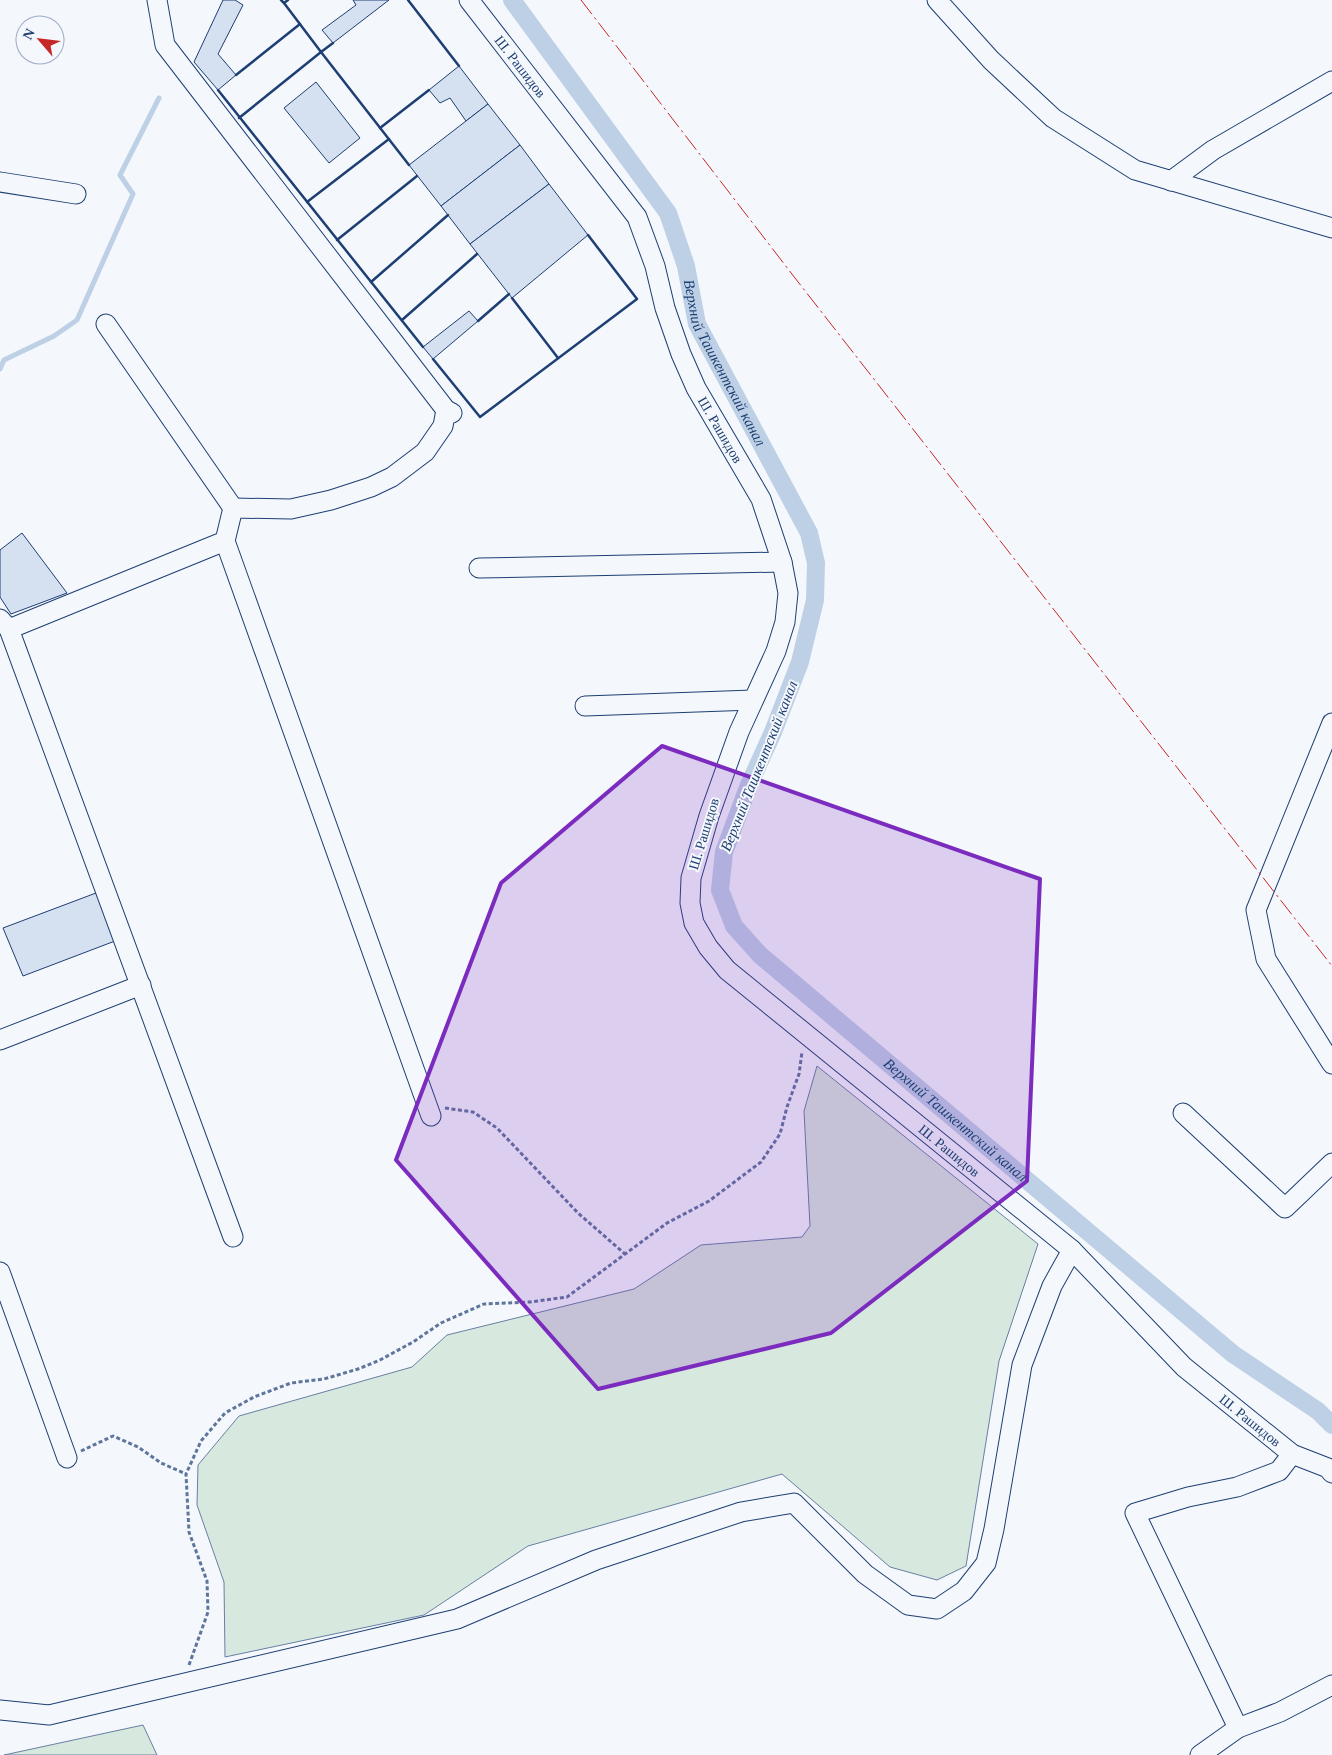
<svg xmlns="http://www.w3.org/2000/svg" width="1332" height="1755" font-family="'Times New Roman',serif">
<rect width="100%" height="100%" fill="#f4f7fb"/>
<g fill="#d7e8df" stroke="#687fa3">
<path d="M 817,1066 L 1038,1244 L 999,1361 L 966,1566 L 937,1580 L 890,1567 L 782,1474 L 528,1546 L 424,1615 L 225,1657 L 224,1582 L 197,1505 L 198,1465 L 239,1416 L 412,1367 L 447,1335 L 634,1289 L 701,1245 L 802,1237 L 810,1226 L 804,1111 Z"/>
<path d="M 143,1725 L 157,1755 L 4,1755 Z"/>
</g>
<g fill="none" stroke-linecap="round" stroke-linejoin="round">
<path stroke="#bed0e5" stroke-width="5" d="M 0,369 L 4,360 L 54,336 L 77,320 L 133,194 L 120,175 L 159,98"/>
<path stroke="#bed0e5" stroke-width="18" id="s1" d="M 512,0 L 668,213 L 686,266 L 697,324 L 809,533 L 816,563 L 815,600 L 800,662 L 773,732 L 749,785 L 724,852 L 720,890 L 734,926 L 760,955 L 1233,1354 L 1318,1411 L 1332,1425"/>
</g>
<g fill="#d5e0f0" stroke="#1d3f73">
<path d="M 223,0 L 235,0 L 243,5 L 218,54 L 236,75 L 218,90 L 194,62 Z"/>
<path d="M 353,0 L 389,0 L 333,43 L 322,30 L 356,5 Z"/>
<path d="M 459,66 L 488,104 L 466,121 L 450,98 L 440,103 L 429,90 Z"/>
<path d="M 316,82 L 360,138 L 329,163 L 284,108 Z"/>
<path d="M 488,104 L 520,145 L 441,206 L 409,165 Z"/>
<path d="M 520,145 L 549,184 L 470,244 L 441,206 Z"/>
<path d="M 549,184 L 588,235 L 512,298 L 470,244 Z"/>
<path d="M 469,311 L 478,321 L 433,359 L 423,347 Z"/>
<path d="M 22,533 L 67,593 L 11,614 L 0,597 L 0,550 Z"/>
<path d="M 96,893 L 115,941 L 23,976 L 3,928 Z"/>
</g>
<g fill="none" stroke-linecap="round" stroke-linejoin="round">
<g stroke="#1d3f73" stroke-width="21">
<g id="minor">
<path d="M 157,0 L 165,45 L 446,410"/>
<path id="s2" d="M 469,0 L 637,217 L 655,266 L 665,308 L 681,354 L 696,388 L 761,499 L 782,562 L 788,593 L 785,622 L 776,651 L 739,732 L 709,816 L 691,878 L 690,903 L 694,923 L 708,947 L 727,970 L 1072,1250 L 1184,1367 L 1292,1454 L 1328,1468 L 1332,1473"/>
<path d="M 937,0 L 991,60 L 1053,118 L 1135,170 L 1332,228"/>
<path d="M 1171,181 L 1213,150 L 1332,81"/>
<path d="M 0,182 L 76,194"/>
<path d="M 106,324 L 233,508"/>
<path d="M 225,541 L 431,1116"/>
<path d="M 479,568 L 782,562"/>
<path d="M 0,619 L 9,629 L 233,1237"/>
<path d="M 9,629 L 225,541 L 233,508 L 291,509 L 331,500 L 371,487 L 392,477 L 425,452 L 443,426 L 446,410 L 452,413"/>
<path d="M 585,706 L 753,700"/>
<path d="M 1332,723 L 1256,910 L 1266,959 L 1332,1064"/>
<path d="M 0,1040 L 141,985"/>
<path d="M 1183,1113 L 1285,1208 L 1332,1163"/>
<path d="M 0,1272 L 67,1458"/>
<path d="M 0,1710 L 49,1715 L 457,1619 L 596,1560 L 741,1512 L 794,1503 L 865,1574 L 908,1605 L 937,1609 L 964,1591 L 986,1563 L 994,1529 L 1022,1365 L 1052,1286 L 1072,1250"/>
<path d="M 1238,1728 L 1135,1513 L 1188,1497 L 1237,1487 L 1279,1471 L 1292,1454"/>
<path d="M 1200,1755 L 1238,1728 L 1280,1712 L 1332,1685"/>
</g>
</g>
<g stroke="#5e769c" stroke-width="3" stroke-dasharray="4 2.5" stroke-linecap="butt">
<path d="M 445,1108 L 473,1112 L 497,1128 L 578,1213 L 625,1254"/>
<path d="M 81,1451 L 113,1436 L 138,1447 L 161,1463 L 186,1474"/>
<path d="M 189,1665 L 208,1612 L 207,1581 L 189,1532 L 186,1474 L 201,1441 L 225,1413 L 254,1397 L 291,1383 L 324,1379 L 358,1369 L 380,1360 L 413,1342 L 441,1323 L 484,1304 L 530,1302 L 567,1297 L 667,1223 L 709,1201 L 761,1162 L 780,1134 L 787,1107 L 799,1074 L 802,1052"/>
</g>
<use href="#minor" stroke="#f4f7fb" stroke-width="19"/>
<g stroke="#1d3f73" stroke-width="2.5">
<path d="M 281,0 L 284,3 L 288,0"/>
<path d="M 408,0 L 459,66"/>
<path d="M 284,3 L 321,52 L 333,43"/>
<path d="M 236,75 L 300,24"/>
<path d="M 218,90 L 423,347"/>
<path d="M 239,118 L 321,52 L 409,165"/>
<path d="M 380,128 L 429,90"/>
<path d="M 307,202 L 389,139"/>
<path d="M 337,240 L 417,176"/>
<path d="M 371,282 L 448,215"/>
<path d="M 512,298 L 558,358"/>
<path d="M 402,320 L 477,254"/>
<path d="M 478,321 L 509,294"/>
<path d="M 433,359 L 480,417 L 637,299 L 588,235"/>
</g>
<path stroke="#c62828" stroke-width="1" stroke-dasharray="18 4 2.5 4" stroke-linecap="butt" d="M 581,0 L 795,278 L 1332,966"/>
</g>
<path fill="#7b2cbf" fill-opacity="0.2" stroke="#7b2cbf" stroke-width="4" stroke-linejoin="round" d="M 662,746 L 1040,879 L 1027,1181 L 831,1333 L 598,1389 L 396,1160 L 501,883 Z"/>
<g text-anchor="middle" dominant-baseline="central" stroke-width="4" stroke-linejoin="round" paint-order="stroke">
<g font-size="14" fill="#1d3f73" stroke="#f4f7fb">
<text stroke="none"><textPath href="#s2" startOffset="84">Ш. Рашидов</textPath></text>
<text stroke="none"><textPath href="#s2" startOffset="504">Ш. Рашидов</textPath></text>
<text transform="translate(704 834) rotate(-73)">Ш. Рашидов</text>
<text stroke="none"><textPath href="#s2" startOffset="1374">Ш. Рашидов</textPath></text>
<text stroke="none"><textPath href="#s2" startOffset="1779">Ш. Рашидов</textPath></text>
</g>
<g font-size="15" font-style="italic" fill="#1d3f73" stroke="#f4f7fb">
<text stroke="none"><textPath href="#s1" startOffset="425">Верхний Ташкентский канал</textPath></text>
<text transform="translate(759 766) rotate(-68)">Верхний Ташкентский канал</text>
<text stroke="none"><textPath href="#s1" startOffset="1324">Верхний Ташкентский канал</textPath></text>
</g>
</g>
<g transform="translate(40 40) rotate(298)"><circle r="24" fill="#f4f7fb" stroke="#9eadc5"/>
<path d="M0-4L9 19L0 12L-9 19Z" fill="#c62828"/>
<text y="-8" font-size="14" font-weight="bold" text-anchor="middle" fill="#1d3f73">N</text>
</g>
</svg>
